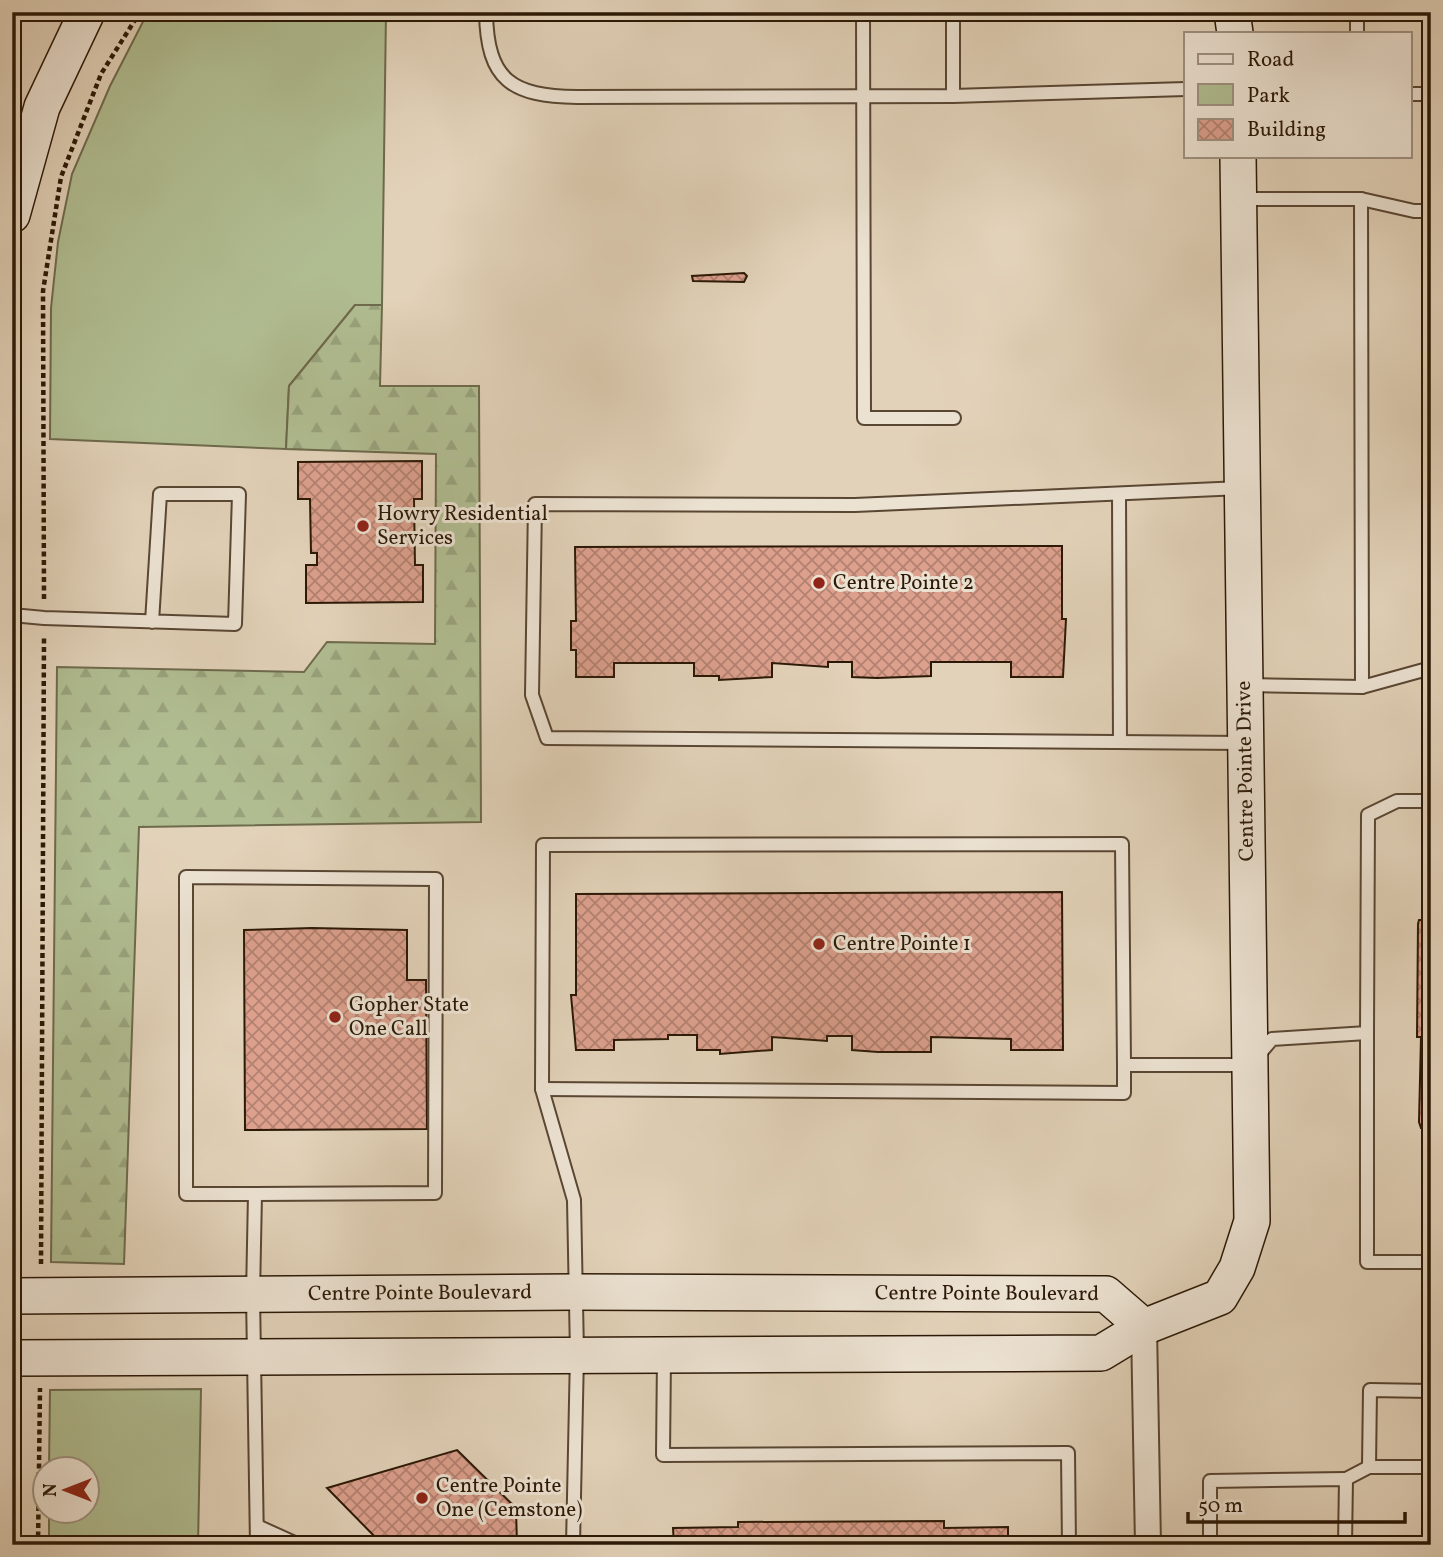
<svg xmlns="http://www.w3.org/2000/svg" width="1443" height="1557" font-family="Vollkorn,serif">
<defs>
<pattern id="forest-firs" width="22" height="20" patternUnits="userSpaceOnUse" patternTransform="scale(1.75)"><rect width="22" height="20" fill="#b0bd91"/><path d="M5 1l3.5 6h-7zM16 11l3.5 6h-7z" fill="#98a27c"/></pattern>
<pattern id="building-cross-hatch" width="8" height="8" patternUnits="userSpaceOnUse" patternTransform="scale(1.75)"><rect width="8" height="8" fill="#dca08d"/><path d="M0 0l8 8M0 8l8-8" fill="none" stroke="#b38171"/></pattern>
</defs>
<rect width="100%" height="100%" fill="#e2d2b9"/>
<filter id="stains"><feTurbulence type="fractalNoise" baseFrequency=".00286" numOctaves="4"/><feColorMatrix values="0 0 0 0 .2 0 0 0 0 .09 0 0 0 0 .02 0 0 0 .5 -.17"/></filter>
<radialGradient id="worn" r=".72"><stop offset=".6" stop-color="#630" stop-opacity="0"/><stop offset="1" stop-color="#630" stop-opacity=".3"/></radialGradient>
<g fill="#b0bd91" stroke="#6e6a4c" stroke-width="2">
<path d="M 148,12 L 386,12 L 382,305 L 355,305 L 289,386 L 286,449 L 50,439 L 51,308 L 58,242 L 72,174 L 110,86 Z"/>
<path d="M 201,1389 L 198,1545 L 49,1545 L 49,1512 L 88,1512 L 88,1470 L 49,1469 L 50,1390 Z"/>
</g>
<path fill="url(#forest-firs)" stroke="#6e6a4c" stroke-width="2" d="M 355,305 L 382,305 L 380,386 L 479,386 L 481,822 L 139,827 L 124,1264 L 51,1262 L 57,667 L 304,672 L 327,642 L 435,644 L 436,454 L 286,449 L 289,386 Z"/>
<g fill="url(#building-cross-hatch)" stroke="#2b1806" stroke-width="2">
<path d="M 554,12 L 847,12 L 847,13 L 554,14 Z"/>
<path d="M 744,273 L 747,276 L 744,282 L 693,281 L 692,276 Z"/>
<path d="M 1431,325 L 1431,487 L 1429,358 Z"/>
<path d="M 422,461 L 422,499 L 414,499 L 415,565 L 423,565 L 423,602 L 306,603 L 306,565 L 317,565 L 317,553 L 311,553 L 310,499 L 298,499 L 298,462 Z"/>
<path d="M 1062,546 L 1062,619 L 1066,619 L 1063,677 L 1011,677 L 1011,662 L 931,662 L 931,676 L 877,678 L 852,677 L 852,662 L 828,662 L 828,667 L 772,663 L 772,677 L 719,680 L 719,676 L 694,676 L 694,663 L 614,663 L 614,677 L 576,677 L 576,650 L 571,650 L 571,621 L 576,621 L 575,547 Z"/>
<path d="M 1426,856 L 1431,856 L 1431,1192 L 1427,1192 L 1427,1128 L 1421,1128 L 1419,1122 L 1421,1037 L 1417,1037 L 1418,924 L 1419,920 L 1426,920 Z"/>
<path d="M 1062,892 L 1063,1050 L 1011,1050 L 1011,1039 L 931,1037 L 931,1052 L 878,1052 L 852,1050 L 852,1036 L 827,1036 L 827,1041 L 772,1037 L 772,1050 L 720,1054 L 720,1050 L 697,1050 L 697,1035 L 668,1035 L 668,1039 L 614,1040 L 614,1050 L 576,1050 L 571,995 L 576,995 L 576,894 Z"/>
<path d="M 312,928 L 407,930 L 407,980 L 426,980 L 427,1129 L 245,1130 L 244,930 Z"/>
<path d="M 457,1450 L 516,1508 L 517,1545 L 383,1545 L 327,1488 Z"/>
<path d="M 944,1521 L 944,1528 L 1008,1527 L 1008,1545 L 674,1545 L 673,1528 L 738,1527 L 738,1522 Z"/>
</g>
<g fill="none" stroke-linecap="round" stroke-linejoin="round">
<g stroke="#594633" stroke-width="16">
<g id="lane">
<path d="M 486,12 C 487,81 512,96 577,97 L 953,96 L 953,12"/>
<path d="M 863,12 L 864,418 L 954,418"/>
<path d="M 1357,12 L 1357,33"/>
<path d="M 1410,94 L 1431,94"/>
<path d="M 953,96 L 1186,89"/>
<path d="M 1239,199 L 1361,199 L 1362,687 L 1248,685"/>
<path d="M 1361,199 L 1414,211 L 1431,211"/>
<path d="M 1241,488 L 855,505 L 535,504 L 532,695 L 547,738 L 1245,743"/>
<path d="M 1119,494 L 1120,742"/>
<path d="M 12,615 L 44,618 L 235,624 L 239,494 L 160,494 L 152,622"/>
<path d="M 1362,687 L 1431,668"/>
<path d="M 1367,1033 L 1367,1262 L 1431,1262"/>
<path d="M 542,1089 L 1124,1093 L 1124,1065"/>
<path d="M 255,1194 L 435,1193 L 436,879 L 186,877 L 186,1194 L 255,1194 L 253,1295 L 257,1545"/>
<path d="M 664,1356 L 663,1455 L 1068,1453 L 1069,1545"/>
<path d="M 1369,1467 L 1370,1390 L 1431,1391"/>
<path d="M 1346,1479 L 1369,1467 L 1431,1467"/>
<path d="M 257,1526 L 299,1545"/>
<path d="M 573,1545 L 577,1354 L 574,1200 L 542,1089 L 543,845 L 1122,844 L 1124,1065 L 1250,1065 L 1272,1039 L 1367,1033 L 1368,815 L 1397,801 L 1431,801"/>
<path d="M 1210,1545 L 1210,1481 L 1346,1479 L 1345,1545"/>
</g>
</g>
<g stroke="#594633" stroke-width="28">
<path id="street" d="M 1144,1327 L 1148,1545"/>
</g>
<g stroke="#2b1806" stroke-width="38">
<g id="secondary">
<path d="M 1232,12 L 1235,33"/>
<path d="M 12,215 L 42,107 L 87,12"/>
<path id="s1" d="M 12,1296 L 574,1292 L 1106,1294 L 1144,1327"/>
<path d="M 12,1358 L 1101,1353 L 1144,1327 L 1220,1297 L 1237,1268 L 1252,1221 L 1238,156"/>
</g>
</g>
<g stroke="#2b1806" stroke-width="4.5" stroke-dasharray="5 3.5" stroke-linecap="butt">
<path d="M 44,599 L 43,291 L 61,177 L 101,74 L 140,12"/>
<path d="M 41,1264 L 44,636"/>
<path d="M 38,1545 L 40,1388"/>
</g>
<use href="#lane" stroke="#ece2d2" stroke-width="12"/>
<use href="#street" stroke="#ece2d2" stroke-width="24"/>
<use href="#secondary" stroke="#ece2d2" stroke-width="35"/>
</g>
<g fill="#8f2418" stroke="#ece2d2" stroke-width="2.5">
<circle cx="363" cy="526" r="7"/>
<circle cx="819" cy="583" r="7"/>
<circle cx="819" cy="944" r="7"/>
<circle cx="335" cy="1017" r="7"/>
<circle cx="422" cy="1498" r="7"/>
</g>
<g text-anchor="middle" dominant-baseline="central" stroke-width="6" stroke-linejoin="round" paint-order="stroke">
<g font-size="21" fill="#2b1806" stroke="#ece2d2" text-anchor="start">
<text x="377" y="514">Howry Residential<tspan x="377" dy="24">Services</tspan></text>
<text x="833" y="583">Centre Pointe 2</text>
<text x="833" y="944">Centre Pointe 1</text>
<text x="349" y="1005">Gopher State<tspan x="349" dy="24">One Call</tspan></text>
<text x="436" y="1486">Centre Pointe<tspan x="436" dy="24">One (Cemstone)</tspan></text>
</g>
<g font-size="21" fill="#2b1806" stroke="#ece2d2">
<text transform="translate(1246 771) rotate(-91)">Centre Pointe Drive</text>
<text stroke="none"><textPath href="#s1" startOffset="408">Centre Pointe Boulevard</textPath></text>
<text stroke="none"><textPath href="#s1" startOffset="975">Centre Pointe Boulevard</textPath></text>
</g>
</g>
<rect width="1443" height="1557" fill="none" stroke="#e2d2b9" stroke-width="42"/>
<rect x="14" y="14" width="1415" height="1529" fill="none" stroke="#2b1806" stroke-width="3.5"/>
<rect x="21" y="21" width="1401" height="1515" fill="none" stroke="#2b1806" stroke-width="2"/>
<rect x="1184" y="32" width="228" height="126" fill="#ece2d2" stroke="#9f9180" stroke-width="2"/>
<rect x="1198" y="54" width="35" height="10" fill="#ece2d2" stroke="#9f9180" stroke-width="2"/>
<text x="1247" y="66" font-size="21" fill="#2b1806">Road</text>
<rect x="1198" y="84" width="35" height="21" fill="#b0bd91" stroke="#9f9180" stroke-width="2"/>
<text x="1247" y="102" font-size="21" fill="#2b1806">Park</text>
<rect x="1198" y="119" width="35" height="21" fill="url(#building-cross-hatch)" stroke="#9f9180" stroke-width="2"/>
<text x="1247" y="136" font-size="21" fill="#2b1806">Building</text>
<g transform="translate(66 1490) rotate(270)"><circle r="33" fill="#ece2d2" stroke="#9f9180" stroke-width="2"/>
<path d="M0-5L12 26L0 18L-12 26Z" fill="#8f2418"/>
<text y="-10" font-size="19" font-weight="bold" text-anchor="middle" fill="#2b1806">N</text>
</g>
<path d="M1188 1512v10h217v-10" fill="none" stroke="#2b1806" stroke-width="3.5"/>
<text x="1198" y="1512" font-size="21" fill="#2b1806" stroke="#ece2d2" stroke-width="5" paint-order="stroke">50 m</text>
<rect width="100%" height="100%" filter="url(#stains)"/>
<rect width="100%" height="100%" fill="url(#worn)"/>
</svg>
